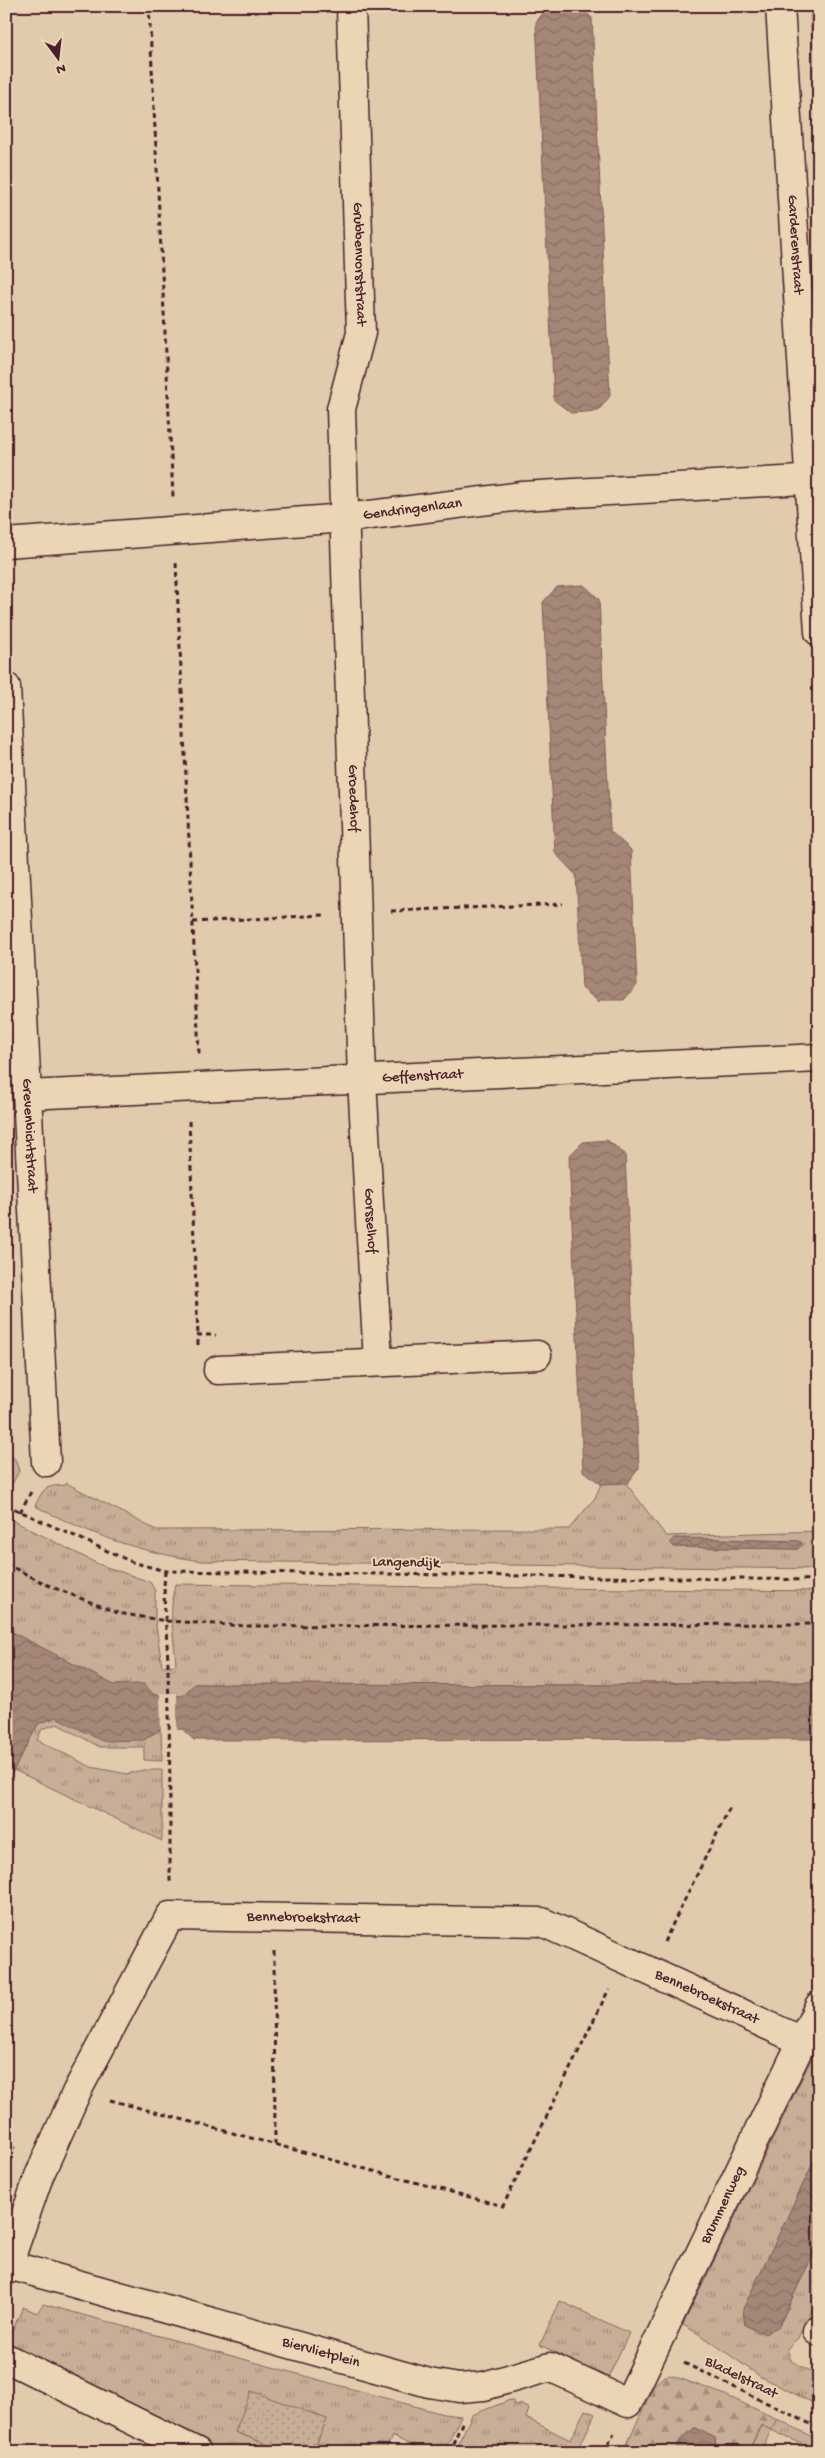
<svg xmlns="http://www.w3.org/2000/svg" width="825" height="2458" font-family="'Gochi Hand',sans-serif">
<defs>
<pattern id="grass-tufts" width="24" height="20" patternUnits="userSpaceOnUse" patternTransform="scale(1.25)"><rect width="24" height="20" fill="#c7ae96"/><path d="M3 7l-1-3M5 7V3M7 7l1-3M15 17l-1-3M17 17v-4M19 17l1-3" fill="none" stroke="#a48d7b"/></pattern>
<pattern id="forest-firs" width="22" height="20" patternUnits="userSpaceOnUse" patternTransform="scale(1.25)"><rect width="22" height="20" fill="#c7ae96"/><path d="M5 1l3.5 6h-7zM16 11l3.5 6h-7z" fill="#a48d7b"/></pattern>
<pattern id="park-dots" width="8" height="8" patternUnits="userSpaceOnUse" patternTransform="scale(1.25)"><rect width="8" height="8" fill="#c7ae96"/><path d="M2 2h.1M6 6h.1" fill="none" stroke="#a48d7b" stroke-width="1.8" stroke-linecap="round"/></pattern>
<pattern id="water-waves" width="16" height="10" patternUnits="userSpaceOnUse" patternTransform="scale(1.25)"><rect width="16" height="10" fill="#a58778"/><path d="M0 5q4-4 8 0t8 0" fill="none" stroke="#886e63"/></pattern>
</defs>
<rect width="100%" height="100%" fill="#e0cbac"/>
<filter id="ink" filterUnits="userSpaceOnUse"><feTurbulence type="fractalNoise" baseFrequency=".02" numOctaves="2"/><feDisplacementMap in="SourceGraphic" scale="10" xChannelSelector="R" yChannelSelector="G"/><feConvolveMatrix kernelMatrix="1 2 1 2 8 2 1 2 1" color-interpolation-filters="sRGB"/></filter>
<g filter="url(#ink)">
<g fill="url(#grass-tufts)" stroke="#886660" fill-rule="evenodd">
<path d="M 6,1454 L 15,1459 L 19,1471 L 8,1492 L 6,1491 Z"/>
<path d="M 625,1482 L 666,1536 L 819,1531 L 819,1569 L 202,1561 C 138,1552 92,1535 35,1506 C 44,1487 45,1486 66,1485 L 66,1483 L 156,1530 L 569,1529 L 595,1498 L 601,1484 ZM 674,1538 L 798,1541 L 802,1543 L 798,1549 L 674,1547 Z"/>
<path d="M 6,1517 L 98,1564 L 150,1582 L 155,1591 L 155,1619 L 162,1666 L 176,1665 C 174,1634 168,1616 175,1584 L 819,1591 L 819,1682 L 641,1683 L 641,1685 L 619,1685 L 194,1684 L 183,1696 L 154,1695 L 144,1684 L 114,1685 L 6,1629 Z"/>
<path d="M 56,1717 L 144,1740 L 161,1729 L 162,1761 L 144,1760 L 144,1747 L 100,1747 L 57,1724 L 42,1729 L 37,1740 L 91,1767 L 127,1774 L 143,1770 L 162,1770 L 162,1841 L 14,1770 L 38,1724 Z"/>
<path d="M 819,2043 L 819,2151 L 743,2309 L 745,2325 L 758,2332 L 779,2326 L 819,2242 L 819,2296 L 798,2338 L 787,2349 L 791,2361 L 819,2375 L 819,2406 L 761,2377 L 704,2337 L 683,2325 Z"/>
<path d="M 560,2301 L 629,2333 L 608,2378 L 540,2345 Z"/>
<path d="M 43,2304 L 443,2414 L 461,2416 L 444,2452 L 425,2452 L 392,2436 L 385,2452 L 313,2452 L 327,2419 L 235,2432 L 288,2452 L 209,2452 L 6,2344 L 23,2307 L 37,2313 Z"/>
<path d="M 510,2400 L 514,2402 L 513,2404 L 518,2406 L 520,2404 L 529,2409 L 526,2418 L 570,2440 L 585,2410 L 595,2414 L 577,2452 L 454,2452 L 472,2415 Z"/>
<path d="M 777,2419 L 819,2440 L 819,2452 L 771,2430 L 761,2452 L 748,2452 L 762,2425 L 771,2429 Z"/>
</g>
<g fill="url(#forest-firs)" stroke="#886660">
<path d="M 810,6 L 819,6 L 819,181 Z"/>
<path d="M 670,2375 L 723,2394 L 777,2419 L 771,2430 L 761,2425 L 748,2452 L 716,2452 L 715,2438 L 695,2428 L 682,2438 L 675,2452 L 623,2452 L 655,2384 L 664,2376 Z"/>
</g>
<path fill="url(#park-dots)" stroke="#886660" d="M 251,2391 L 327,2419 L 313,2452 L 288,2452 L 235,2432 Z"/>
<g fill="url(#water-waves)" stroke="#815d59">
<path d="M 549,6 L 580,6 L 592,18 L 610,396 L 598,411 L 571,413 L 554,400 L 536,22 Z"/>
<path d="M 581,585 L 584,585 L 599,599 L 610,831 L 631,850 L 637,985 L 624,1000 L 599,1000 L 599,1002 L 582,988 L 576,875 L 555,853 L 543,602 L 557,587 Z"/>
<path d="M 607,1140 L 625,1154 L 639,1468 L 628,1483 L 601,1484 L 583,1471 L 569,1156 L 583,1142 Z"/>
<path d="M 674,1538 L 798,1541 L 803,1544 L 798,1549 L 674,1547 L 670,1542 Z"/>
<path d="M 6,1629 L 114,1685 L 144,1684 L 154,1695 L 183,1696 L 194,1684 L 619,1685 L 641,1685 L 641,1683 L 819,1682 L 819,1739 L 194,1740 L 182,1729 L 157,1730 L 144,1740 L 102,1741 L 56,1717 L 38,1724 L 6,1785 Z"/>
<path d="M 819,2151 L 819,2242 L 779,2326 L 765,2334 L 745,2325 L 743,2309 Z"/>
<path d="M 695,2428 L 715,2438 L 716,2452 L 675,2452 L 682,2438 Z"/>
</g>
<path fill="#e0cbac" d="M 160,1693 L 177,1693 L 177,1731 L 161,1732 Z"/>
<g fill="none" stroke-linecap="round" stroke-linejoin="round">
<g stroke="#4a1f2b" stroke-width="31">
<g id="minor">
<path id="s1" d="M 351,6 L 361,333 L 341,409 L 362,1080 L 378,1361"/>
<path id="s2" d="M 780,6 L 819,632"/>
<path id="s3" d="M 6,543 L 346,518 L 522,496 L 819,479"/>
<path id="s4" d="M 6,687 L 46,1462"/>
<path id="s5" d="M 27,1095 L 819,1058"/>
<path d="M 218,1370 L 537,1355"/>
<path id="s6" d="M 9,2265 L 429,2383 L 459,2388 L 484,2386 L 550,2367 L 628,2403 L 819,2006"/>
<path id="s7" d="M 6,2271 L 39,2176 L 77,2091 L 170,1916 L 542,1922 L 802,2041"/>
<path d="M 817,2331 L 819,2332"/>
<path d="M 6,2358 L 197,2452"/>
</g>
</g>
<g stroke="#4a1f2b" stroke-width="3" stroke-dasharray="5 4" stroke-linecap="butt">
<path d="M 149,6 L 173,497"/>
<path d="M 176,563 L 199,1054"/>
<path d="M 391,911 L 563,904"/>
<path d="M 193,922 L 325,915"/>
<path d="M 189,1121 L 198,1335"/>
<path d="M 198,1345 L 198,1335 L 216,1335"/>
<path d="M 6,1505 L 132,1562 L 165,1571 L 819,1580"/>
<path d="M 20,1512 L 31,1492"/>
<path d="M 6,1564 L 52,1587 L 118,1613 L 166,1621 L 246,1626 L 819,1624"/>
<path d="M 165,1571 C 162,1604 168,1637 168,1670 C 170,1741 170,1812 170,1883"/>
<path d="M 664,1942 L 731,1805"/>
<path d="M 274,1951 L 275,2144"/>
<path d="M 110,2100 L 503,2206 L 609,1989"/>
<path d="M 6,2144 L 15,2148"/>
<path d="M 684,2363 L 819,2428"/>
<path d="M 449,2452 L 463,2421"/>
<path d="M 604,2452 L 614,2433"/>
</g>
<use href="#minor" stroke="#ead6b4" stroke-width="28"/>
</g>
</g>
<g text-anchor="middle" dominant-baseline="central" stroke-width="4" stroke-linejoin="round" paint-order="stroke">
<g font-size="15" fill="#4a1f2b" stroke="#ead6b4">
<text stroke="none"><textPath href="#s2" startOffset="239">Garderenstraat</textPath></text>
<text stroke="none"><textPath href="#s1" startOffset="258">Grubbenvorststraat</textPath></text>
<text stroke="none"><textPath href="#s3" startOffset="408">Gendringenlaan</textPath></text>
<text stroke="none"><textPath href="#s1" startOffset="795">Groedehof</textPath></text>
<text stroke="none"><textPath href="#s5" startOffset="396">Geffenstraat</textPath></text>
<text stroke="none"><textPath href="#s4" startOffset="449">Grevenbichtstraat</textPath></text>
<text stroke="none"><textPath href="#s1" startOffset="1218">Gorsselhof</textPath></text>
<text transform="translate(406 1563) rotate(1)">Langendijk</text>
<text stroke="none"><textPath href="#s7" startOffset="525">Bennebroekstraat</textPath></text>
<text stroke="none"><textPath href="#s7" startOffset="945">Bennebroekstraat</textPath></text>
<text stroke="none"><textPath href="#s6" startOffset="866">Brummenweg</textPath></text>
<text stroke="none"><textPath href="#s6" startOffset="324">Biervlietplein</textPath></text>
<text transform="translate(741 2378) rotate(26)">Bladelstraat</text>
</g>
</g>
<rect width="825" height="2458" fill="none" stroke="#ead6b4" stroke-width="25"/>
<rect x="12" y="12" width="800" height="2433" fill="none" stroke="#4a1f2b" stroke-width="2" filter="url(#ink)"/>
<g transform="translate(58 58) rotate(165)" stroke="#ead6b4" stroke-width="4" paint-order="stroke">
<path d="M0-4L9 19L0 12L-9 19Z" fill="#4a1f2b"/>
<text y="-8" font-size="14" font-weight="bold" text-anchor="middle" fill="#4a1f2b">N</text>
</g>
</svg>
